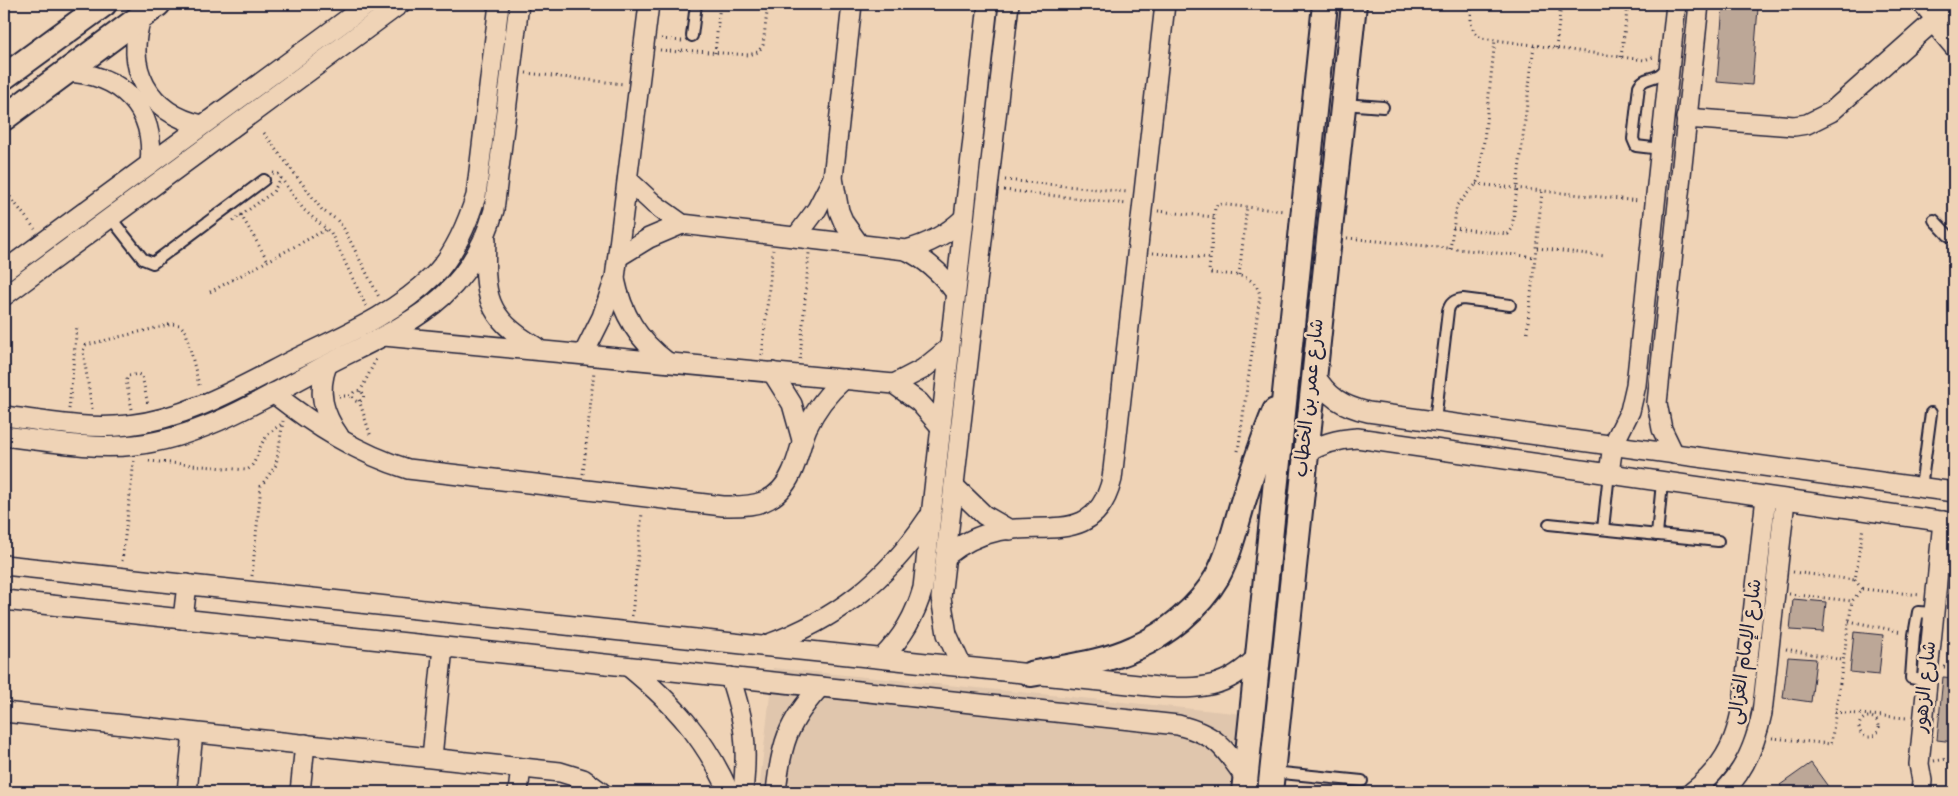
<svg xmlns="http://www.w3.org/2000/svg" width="1958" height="796" font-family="Dekko,'Playpen Sans Arabic',sans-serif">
<rect width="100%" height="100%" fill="#efd3b6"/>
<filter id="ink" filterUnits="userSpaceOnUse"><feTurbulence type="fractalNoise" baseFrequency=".02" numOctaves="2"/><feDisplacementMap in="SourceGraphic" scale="10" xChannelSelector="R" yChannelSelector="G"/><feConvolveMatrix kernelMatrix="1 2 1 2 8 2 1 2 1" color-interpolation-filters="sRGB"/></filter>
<g filter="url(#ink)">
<path fill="#e0c6ad" d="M 773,668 L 1265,716 L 1257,792 L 759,792 Z"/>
<g fill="#bca797" stroke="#22223b">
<path d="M 1723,5 L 1758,8 L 1752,85 L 1717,82 Z"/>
<path d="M 1793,599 L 1826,602 L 1823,632 L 1790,630 Z"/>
<path d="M 1854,632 L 1883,635 L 1879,675 L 1850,672 Z"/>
<path d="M 1788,657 L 1816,659 L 1811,702 L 1783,698 Z"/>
<path d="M 1943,677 L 1954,678 L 1954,742 L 1937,740 Z"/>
<path d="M 1811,763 L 1832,792 L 1786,792 L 1780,785 Z"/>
</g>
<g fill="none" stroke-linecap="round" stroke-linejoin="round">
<g stroke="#22223b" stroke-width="14">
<g id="service">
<path d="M 692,36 L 696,4"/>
<path d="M 1343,104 L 1383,107"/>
<path d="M 1661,149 L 1636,146 L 1633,139 L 1639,86 C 1644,75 1658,82 1668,66"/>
<path d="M 110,217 L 143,259 L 153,263 L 264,180"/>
<path d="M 1934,220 L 1948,235 L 1954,238"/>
<path d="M 1435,421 L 1448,311 C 1450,303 1454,300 1463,299 L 1510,305"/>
<path d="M 1921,488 L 1931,413"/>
<path d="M 1549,524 L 1718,541"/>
<path d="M 1603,529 L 1609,473"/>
<path d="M 1657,535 L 1662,482"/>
<path d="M 1927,681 L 1911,678 L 1914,635 L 1918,612 L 1934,613"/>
<path d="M 1272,772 L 1362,781"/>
</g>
</g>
<g stroke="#22223b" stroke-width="22">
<g id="minor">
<path d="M 852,4 L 833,178 L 839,211 L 844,223 L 859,244"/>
<path d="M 1923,4 L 1936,19"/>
<path d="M 142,16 C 124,68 148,113 202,125"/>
<path d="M 1933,22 L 1954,47"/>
<path d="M 66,72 C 121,74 156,108 150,164"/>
<path d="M 1686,118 L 1794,126 L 1807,124 L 1831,112 L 1953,4"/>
<path d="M 628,180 L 654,204 L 682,224 L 906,250 C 929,244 946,235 963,219"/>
<path d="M 796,237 L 817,209 L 833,178"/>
<path d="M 486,239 C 484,295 485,317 536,347"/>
<path d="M 906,250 C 927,260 942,274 955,292"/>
<path d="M 618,257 L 649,238 L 682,224"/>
<path d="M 4,271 L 368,4"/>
<path d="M 615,279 C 622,314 638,340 666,361"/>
<path d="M 4,296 L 400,4"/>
<path d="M 384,336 L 894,384 L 919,402 L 940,426"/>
<path d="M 584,353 L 602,317 L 615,278 L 649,4"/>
<path d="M 327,365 C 317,392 323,413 339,436"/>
<path d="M 772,372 L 792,404 L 802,440"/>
<path d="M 1314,374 C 1328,397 1342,406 1368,412 L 1954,492"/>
<path d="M 894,384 L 923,369 L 949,348"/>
<path d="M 273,393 C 314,425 358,454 408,469 L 723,506 C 754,507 778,504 792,472 C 799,457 801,442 807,428 C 816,408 828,393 844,379"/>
<path d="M 4,416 C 44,421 87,430 128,425 C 189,418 242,386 295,359 C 344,335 395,314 434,275 C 455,254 467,224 476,196 L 499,4"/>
<path d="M 4,436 C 47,441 91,450 135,445 C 204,437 266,397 326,365 C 366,344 409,327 443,296 C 468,273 485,242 494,210 L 519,4"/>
<path d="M 1305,454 C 1322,443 1338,439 1357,438 L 1954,523"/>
<path d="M 1674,454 L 1662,429 L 1657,403 L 1699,4"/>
<path d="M 1609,473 L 1613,445 L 1630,411 L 1636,385 L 1676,4"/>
<path d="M 954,486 L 984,515 L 1010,530"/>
<path d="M 946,556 C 961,544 978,535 998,531 C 1046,522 1096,545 1112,479 L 1165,4"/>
<path d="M 4,565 L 761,646 L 1158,687 C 1201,689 1226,689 1258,656"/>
<path d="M 4,600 L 1178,725 C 1217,735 1224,747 1246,779"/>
<path d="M 183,619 L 187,584"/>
<path d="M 766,645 C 837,619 886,581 928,518"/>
<path d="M 882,658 C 903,637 915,616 923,588 L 988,4"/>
<path d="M 629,667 C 674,704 705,738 729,792"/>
<path d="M 962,667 L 947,634 L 941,598 L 1009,4"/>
<path d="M 730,677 C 745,723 748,744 743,792"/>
<path d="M 4,712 L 560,772 L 583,779 L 601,792"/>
<path d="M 432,757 L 443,647"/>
<path d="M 187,792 L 193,733"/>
<path d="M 300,792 L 305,744"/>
<path d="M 518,792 L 521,768"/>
<path d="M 776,792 C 781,745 787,723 820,687"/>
<path d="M 1692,792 C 1727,765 1738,737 1744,694 L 1766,497"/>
<path d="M 1723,792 C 1745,771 1756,742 1762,713 L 1785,500"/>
<path d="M 1921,792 L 1922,781 L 1919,764 L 1943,521"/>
</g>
</g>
<g stroke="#22223b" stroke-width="28">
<g id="tertiary">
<path d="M 4,77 L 104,4"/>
<path d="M 4,118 L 158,4"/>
<path d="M 1031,674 C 1065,667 1103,663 1135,648 C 1167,634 1199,608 1217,577 C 1229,555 1235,529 1242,505 C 1252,473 1262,442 1275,411"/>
<path d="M 1244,792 L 1325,4"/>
<path d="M 1270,792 L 1354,4"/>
</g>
</g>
<g stroke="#22223b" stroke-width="3" stroke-dasharray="1 4" stroke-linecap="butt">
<path d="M 1472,4 C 1471,18 1468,29 1481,38 L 1644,60 L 1653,57"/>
<path d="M 661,39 L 682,41"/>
<path d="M 1556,48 L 1561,4"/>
<path d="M 660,50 L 679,52 L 682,49"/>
<path d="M 682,50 L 749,55 L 758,52 L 763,45 L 768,4"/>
<path d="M 715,53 L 720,4"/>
<path d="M 1621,57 L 1628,4"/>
<path d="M 526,73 L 624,84"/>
<path d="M 264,133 L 322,210 L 337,220 L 343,227 L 380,299"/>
<path d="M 273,173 L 278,174 L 304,210 L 331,233 L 366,306"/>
<path d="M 1005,180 L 1128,192"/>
<path d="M 1476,184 L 1639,201"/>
<path d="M 4,189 L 35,229"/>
<path d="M 1004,190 L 1127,204"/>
<path d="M 1158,211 L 1214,217"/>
<path d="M 241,215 L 268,261"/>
<path d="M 233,221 L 273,192 L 281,178"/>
<path d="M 1453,228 L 1508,234 L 1512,229 L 1534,45"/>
<path d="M 1347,238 L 1536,257"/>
<path d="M 1537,248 L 1605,256"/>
<path d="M 1450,249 L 1457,205 L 1476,184 L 1480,176 L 1495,40"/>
<path d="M 1153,253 L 1210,258"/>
<path d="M 1239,275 L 1247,207"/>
<path d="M 210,292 L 327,229"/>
<path d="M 1527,332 L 1542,192"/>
<path d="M 762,355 L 773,250"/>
<path d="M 800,359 L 809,253"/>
<circle cx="358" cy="396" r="5.5"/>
<path d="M 360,392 L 376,359"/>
<path d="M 339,396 L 353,396"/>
<path d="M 359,400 L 371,437"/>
<path d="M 69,409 L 77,325"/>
<path d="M 92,409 L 83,351 L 86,345 L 172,324 L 180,325 L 186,332 L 200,389"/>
<path d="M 132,409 L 126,381 L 128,376 L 138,374 L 142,376 L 148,405"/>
<path d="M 1238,451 L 1260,296 C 1256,272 1230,275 1211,273 L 1209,271 L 1215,207 L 1218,204 L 1284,211"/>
<path d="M 149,461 L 246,470 C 256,467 258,448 264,440 C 269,433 275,428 282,424"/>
<path d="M 583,474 L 594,371"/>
<path d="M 122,561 L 134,461"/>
<path d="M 1793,572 L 1855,580"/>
<path d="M 252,576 L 261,486 L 276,465 L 283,421"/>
<path d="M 1862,589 L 1921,595"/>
<path d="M 1789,594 L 1852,601"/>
<path d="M 632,616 L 642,513"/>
<path d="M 1849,621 L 1902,632"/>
<path d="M 1786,649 L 1842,660"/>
<path d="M 1944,667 L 1954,668"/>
<path d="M 1835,712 L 1907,718"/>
<circle cx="1869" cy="727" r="10"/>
<path d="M 1772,738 L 1831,744 L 1852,601 L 1862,589 L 1855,580 L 1863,527"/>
<path d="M 1934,761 L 1954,758"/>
</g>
<use href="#service" stroke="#efd3b6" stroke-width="10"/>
<use href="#minor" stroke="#efd3b6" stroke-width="19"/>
<use href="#tertiary" stroke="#efd3b6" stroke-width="24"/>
</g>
</g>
<g text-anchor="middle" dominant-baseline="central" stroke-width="5" stroke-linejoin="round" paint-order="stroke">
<g font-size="19" fill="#22223b" stroke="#efd3b6">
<text transform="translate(1311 398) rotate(-84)">شارع عمر بن الخطاب</text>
<text transform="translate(1747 652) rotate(-82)">شارع الإمام الغزالى</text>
<text transform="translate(1927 687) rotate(-84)">شارع الزهور</text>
</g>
</g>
<rect width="1958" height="796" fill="none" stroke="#efd3b6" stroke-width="20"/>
<rect x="10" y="10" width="1938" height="776" fill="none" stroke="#22223b" stroke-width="2" filter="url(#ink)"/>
</svg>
